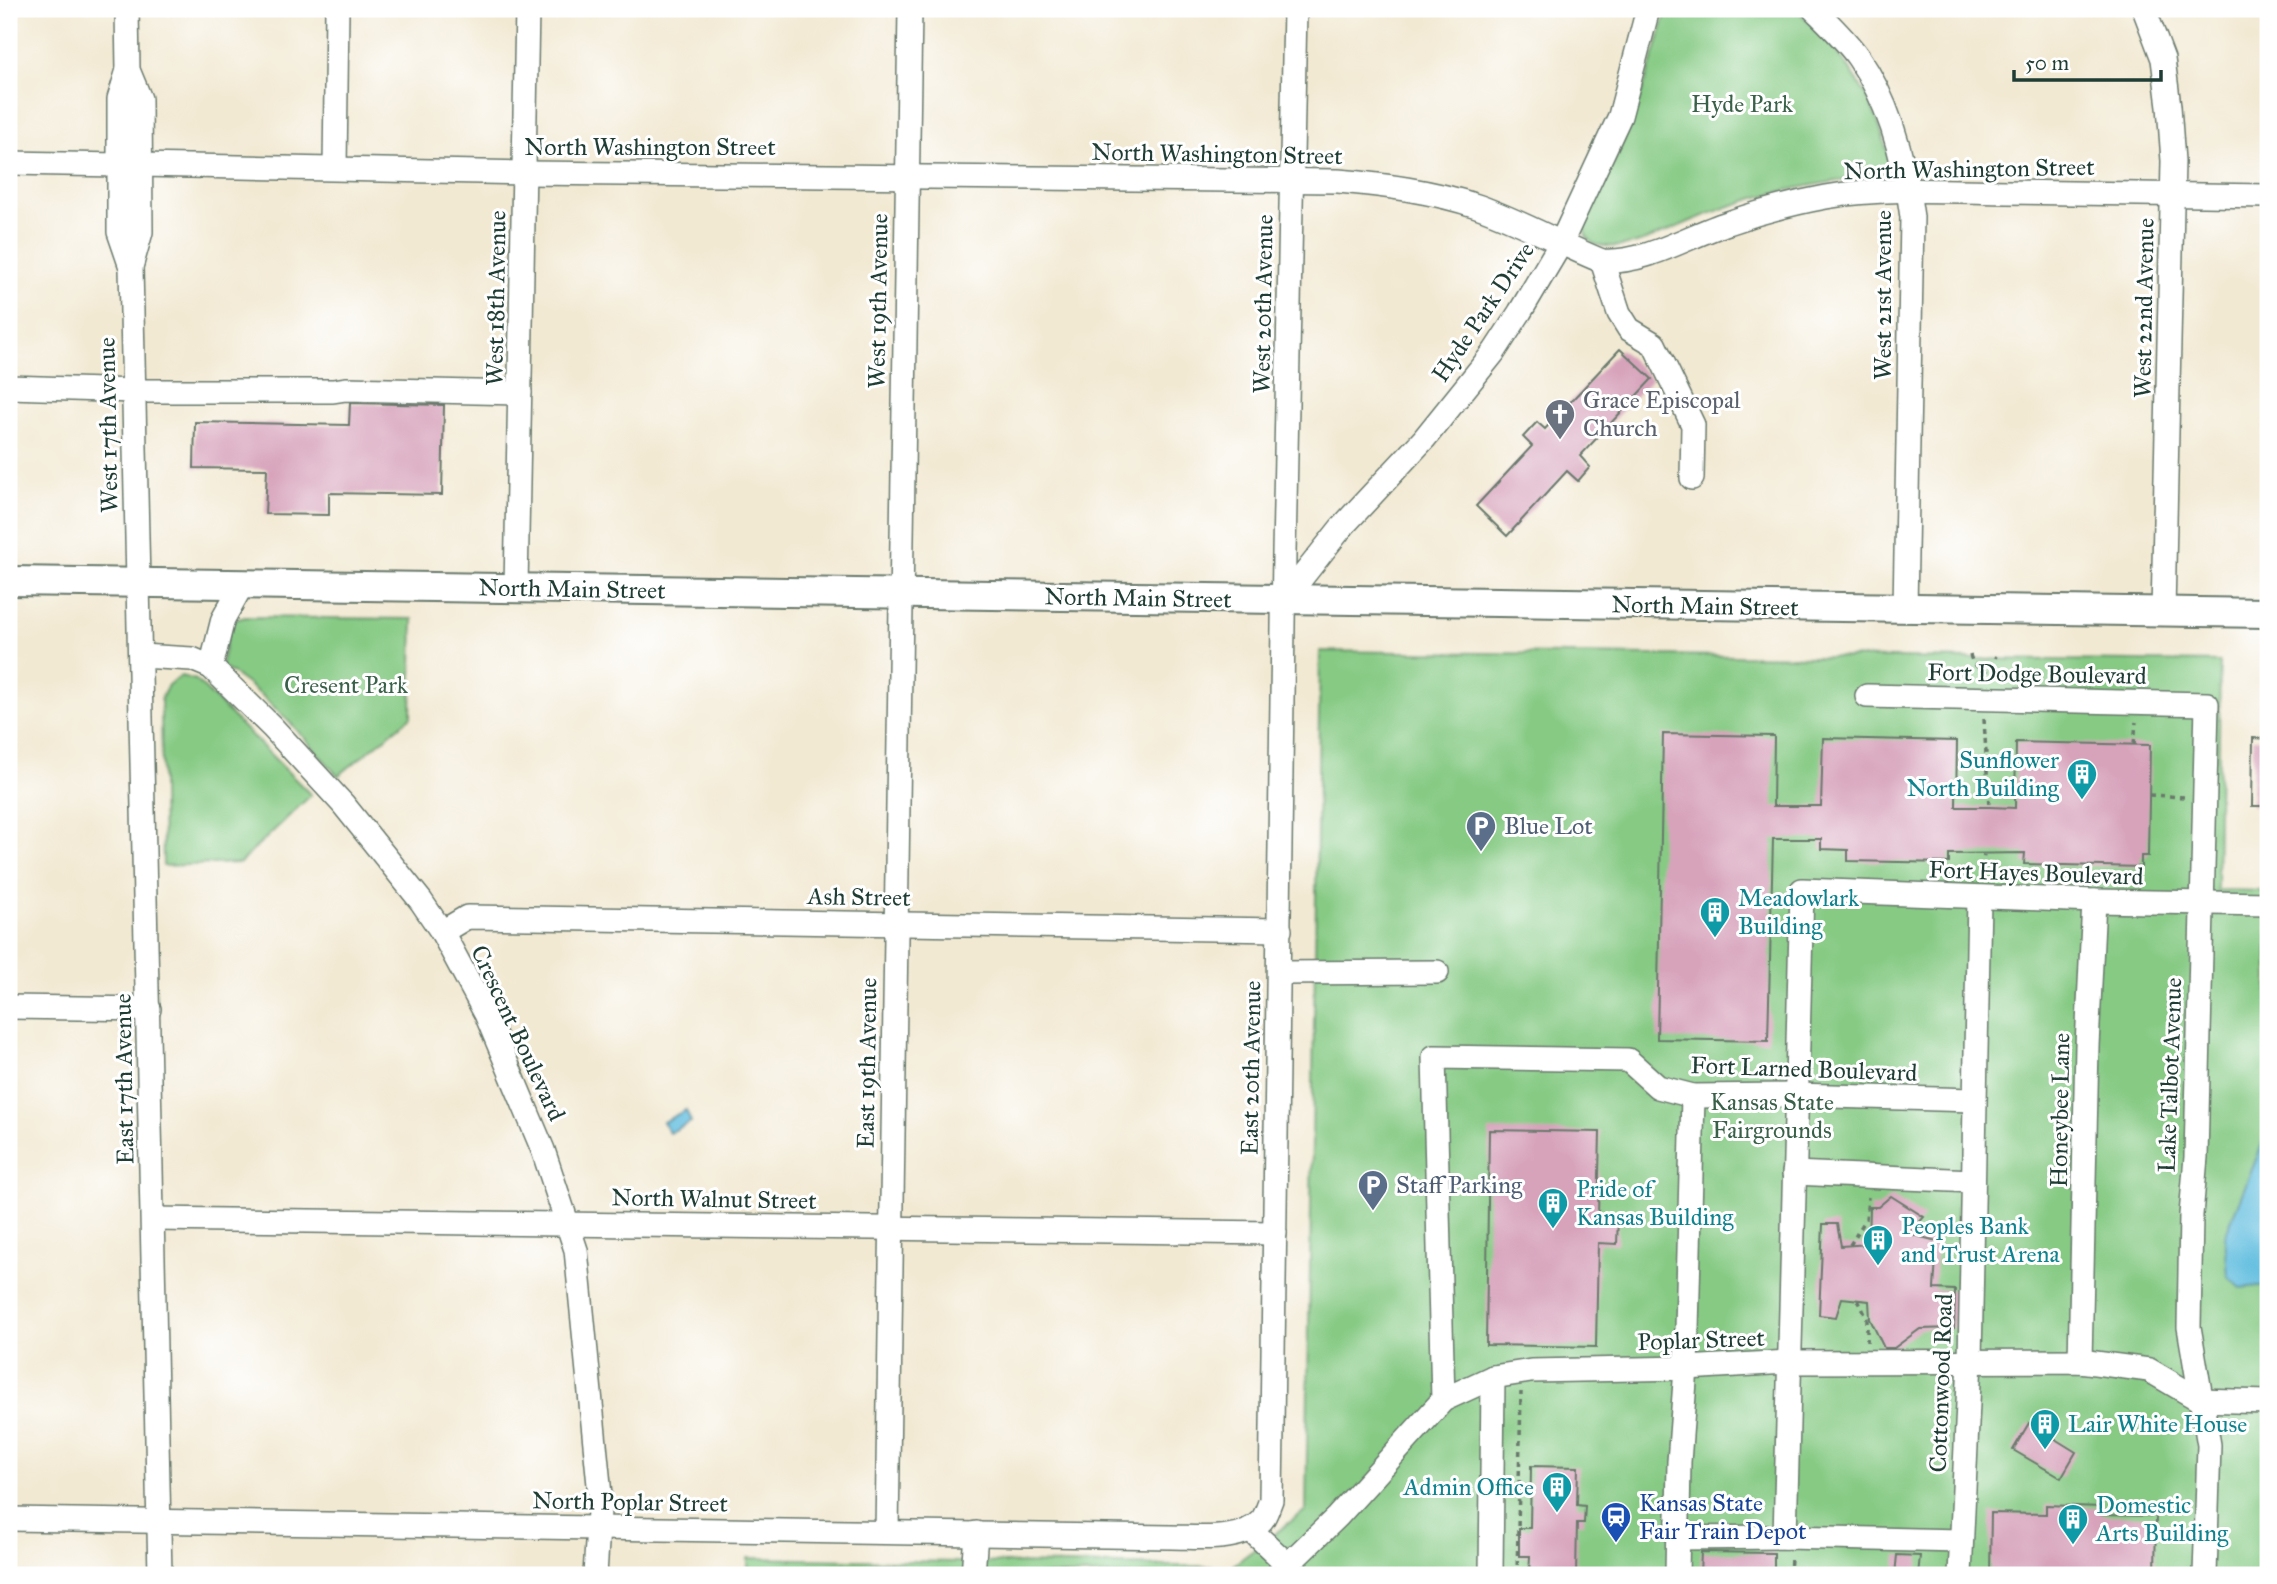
<svg xmlns="http://www.w3.org/2000/svg" width="2277" height="1584" font-family="'IM FELL Great Primer',serif">
<rect width="100%" height="100%" fill="#fff"/>
<filter id="ink" filterUnits="userSpaceOnUse"><feTurbulence type="fractalNoise" baseFrequency=".0143" numOctaves="2"/><feDisplacementMap in="SourceGraphic" scale="14" xChannelSelector="R" yChannelSelector="G"/><feConvolveMatrix kernelMatrix="1 2 1 2 8 2 1 2 1" color-interpolation-filters="sRGB"/></filter>
<filter id="wash" filterUnits="userSpaceOnUse"><feTurbulence type="fractalNoise" baseFrequency=".00686" numOctaves="4" result="noise"/><feDisplacementMap in="SourceGraphic" scale="28" xChannelSelector="R" yChannelSelector="G"/><feGaussianBlur stdDeviation="1.57" result="paint"/><feColorMatrix in="noise" values="0 0 0 0 0 0 0 0 0 0 0 0 0 0 0 0 0 1.4 0 .05"/><feComposite in="paint" operator="in"/></filter>
<g filter="url(#wash)">
<rect width="100%" height="100%" fill="#f2e9d3"/>
<g fill="#86ca84" stroke="#52845c" stroke-width="2">
<path d="M 1667,9 L 1796,9 C 1836,46 1869,87 1884,140 C 1888,154 1892,164 1885,177 L 1869,182 L 1863,177 C 1826,183 1789,188 1752,199 C 1735,204 1718,210 1701,217 C 1669,229 1629,255 1594,244 L 1586,236 C 1582,220 1594,204 1601,191 C 1629,133 1651,71 1667,9 Z"/>
<path d="M 245,617 L 413,619 L 411,717 L 338,776 C 303,736 268,694 221,666 L 231,621 Z"/>
<path d="M 1320,651 L 2220,662 L 2217,890 L 2268,891 L 2268,1575 L 748,1575 L 748,1558 L 1231,1567 L 1306,1510 Z"/>
<path d="M 181,676 L 196,680 L 311,795 L 240,863 L 163,866 L 161,699 L 168,685 Z"/>
</g>
<g fill="#61bddf" stroke="#407d8a" stroke-width="2">
<path d="M 686,1110 L 691,1122 L 669,1133 L 663,1122 Z"/>
<path d="M 2268,1130 L 2268,1285 L 2241,1288 L 2228,1276 L 2225,1236 Z"/>
</g>
<g id="blocks">
<g fill="#d7a3bb">
<path d="M 1620,349 L 1652,379 L 1580,456 L 1590,467 L 1578,481 L 1567,471 L 1507,536 L 1476,506 L 1532,446 L 1523,437 L 1537,422 L 1545,429 Z"/>
<path d="M 350,403 L 444,405 L 442,495 L 329,493 L 329,515 L 265,514 L 267,469 L 194,468 L 195,422 L 349,425 Z"/>
<path d="M 1663,734 L 1774,736 L 1773,806 L 1821,806 L 1823,738 L 1957,741 L 1956,807 L 1989,807 L 2015,808 L 2016,742 L 2150,745 L 2148,856 L 2141,856 L 2141,867 L 2024,864 L 2025,853 L 1949,854 L 1949,863 L 1848,861 L 1848,850 L 1821,849 L 1821,839 L 1773,839 L 1768,1041 L 1657,1039 Z"/>
<path d="M 2253,738 L 2268,739 L 2268,806 L 2252,806 Z"/>
<path d="M 1489,1130 L 1600,1132 L 1598,1216 L 1618,1217 L 1617,1244 L 1598,1243 L 1596,1347 L 1486,1345 Z"/>
<path d="M 1891,1196 L 1924,1217 L 1909,1234 L 1937,1241 L 1934,1289 L 1955,1290 L 1954,1328 L 1920,1329 L 1894,1348 L 1884,1348 L 1870,1319 L 1869,1301 L 1842,1298 L 1836,1317 L 1819,1315 L 1823,1224 L 1837,1224 L 1841,1246 L 1869,1244 L 1870,1207 L 1878,1207 Z"/>
<path d="M 2029,1423 L 2076,1452 L 2061,1478 L 2013,1450 Z"/>
<path d="M 1531,1466 L 1578,1467 L 1577,1505 L 1585,1506 L 1584,1523 L 1577,1523 L 1576,1575 L 1529,1575 L 1530,1556 L 1519,1556 L 1519,1528 L 1530,1528 Z"/>
<path d="M 2046,1505 L 2101,1507 L 2101,1515 L 2156,1516 L 2155,1575 L 1990,1575 L 1991,1513 L 2046,1514 Z"/>
<path d="M 1701,1552 L 1774,1553 L 1774,1575 L 1700,1575 Z"/>
<path d="M 1897,1555 L 1920,1556 L 1918,1575 L 1895,1575 Z"/>
</g>
</g>
</g>
<g filter="url(#ink)">
<use href="#blocks" fill-opacity="0" stroke="#69796c" stroke-width="2"/>
<g fill="none" stroke-linecap="round" stroke-linejoin="round">
<g stroke="#69796c" stroke-width="26">
<g id="minor">
<path d="M 127,9 L 128,70 L 140,99 L 141,232 L 131,267 L 160,1575"/>
<path d="M 1814,9 C 1829,24 1845,39 1858,57 C 1890,103 1905,162 1912,217 L 1905,609"/>
<path d="M 2144,9 L 2163,59 L 2169,106 L 2173,161 L 2163,612"/>
<path d="M 128,70 L 119,99 L 119,232 L 131,267"/>
<path d="M 9,163 L 119,165"/>
<path d="M 140,165 L 525,173 L 1338,181 C 1385,185 1432,191 1477,206 C 1520,221 1560,244 1602,261 C 1646,264 1687,236 1728,223 C 1760,212 1793,203 1826,197 C 1885,187 1947,191 2007,192 C 2094,193 2181,194 2268,196"/>
<path d="M 335,168 L 337,9"/>
<path d="M 1602,261 L 1619,313 L 1629,329 L 1654,344 L 1693,425 L 1692,478"/>
<path d="M 9,387 L 134,391 L 333,391 L 346,389 L 520,393"/>
<path d="M 516,588 L 527,9"/>
<path d="M 1284,600 L 1341,528 L 1424,439 L 1494,352 L 1520,312 L 1561,243 L 1620,116 L 1648,9"/>
<path d="M 141,656 L 192,659 L 211,667 L 272,727 L 343,804 L 421,901 L 442,932 L 486,1014 L 543,1150 L 576,1250 L 600,1495 L 595,1575"/>
<path d="M 211,667 L 223,619 L 242,585"/>
<path d="M 1867,696 L 2207,704 L 2196,1157 L 2191,1215 L 2189,1327 L 2209,1445 L 2205,1575"/>
<path d="M 442,932 L 467,917 L 1280,930"/>
<path d="M 1279,973 L 1437,972"/>
<path d="M 9,1007 L 149,1009"/>
<path d="M 1794,1173 L 1973,1181"/>
<path d="M 153,1219 L 1275,1233"/>
<path d="M 2080,1361 L 2087,1046 L 2094,901"/>
<path d="M 1443,1400 L 1434,1057 L 1628,1060 L 1658,1087 L 1693,1096 L 1795,1095 L 1974,1100"/>
<path d="M 9,1519 L 1171,1537 C 1199,1537 1241,1543 1262,1520 C 1266,1515 1268,1507 1271,1500 L 1284,553 L 1295,9"/>
<path d="M 1250,1529 L 1288,1565"/>
<path d="M 887,1532 L 910,9"/>
<path d="M 1785,1537 L 1802,890 L 2094,901 L 2268,904"/>
<path d="M 1678,1538 L 1785,1537 L 1961,1541"/>
<path d="M 973,1575 L 976,1533"/>
<path d="M 1277,1575 L 1337,1517 L 1443,1400 L 1493,1377 L 1531,1371 L 1686,1368 L 1789,1362 L 2080,1361 L 2149,1370 L 2200,1400 L 2268,1402"/>
<path d="M 1491,1575 L 1493,1377"/>
<path d="M 1677,1575 L 1679,1462 L 1686,1368 L 1693,1096"/>
<path d="M 1960,1575 L 1970,1360 L 1979,898"/>
</g>
</g>
<g stroke="#69796c" stroke-width="32">
<path id="major" d="M 9,581 L 2268,613"/>
</g>
<g stroke="#69796c" stroke-width="3.5" stroke-dasharray="5 5" stroke-linecap="butt">
<path d="M 1970,655 L 1972,661 L 1983,673 L 1983,679"/>
<path d="M 1983,673 L 1991,667 L 1996,656"/>
<path d="M 1984,719 L 1989,807"/>
<path d="M 2134,744 L 2136,722"/>
<path d="M 2149,795 L 2185,797"/>
<path d="M 1981,877 L 1984,855"/>
<path d="M 1850,1245 L 1866,1219 L 1868,1197"/>
<path d="M 1858,1300 L 1867,1318 L 1867,1342"/>
<path d="M 1517,1575 L 1521,1392"/>
<path d="M 1790,1575 L 1791,1557"/>
</g>
<use href="#minor" stroke="#fff" stroke-width="23"/>
<use href="#major" stroke="#fff" stroke-width="28"/>
</g>
</g>
<defs>
<g id="church-pin" transform="scale(1.575)"><path d="M0 17L-7.5 6A9.5 9.5 0 1 1 7.5 6Z" fill="#6b7280" stroke="#fff"/><path d="M-1.2-6h2.4v3.5h3.3v2.4h-3.3V6h-2.4V-.1h-3.3v-2.4h3.3Z" fill="#fff"/></g>
<g id="building-pin" transform="scale(1.575)"><path d="M0 17L-7.5 6A9.5 9.5 0 1 1 7.5 6Z" fill="#0f9aa8" stroke="#fff"/><path d="M-4-6H4V6H1V3H-1V6H-4ZM-2.5-4.3h1.7v1.8h-1.7ZM.8-4.3h1.7v1.8H.8ZM-2.5-1h1.7V.8h-1.7ZM.8-1h1.7V.8H.8Z" fill="#fff"/></g>
<g id="parking-pin" transform="scale(1.575)"><path d="M0 17L-7.5 6A9.5 9.5 0 1 1 7.5 6Z" fill="#5c6f8a" stroke="#fff"/><path d="M-3.5-5.5H1a3.5 3.5 0 0 1 0 7H-1V5.5H-3.5ZM-1-3.4V-.6H.8a1.4 1.4 0 0 0 0-2.8Z" fill="#fff"/></g>
<g id="station-pin" transform="scale(1.575)"><path d="M0 17L-7.5 6A9.5 9.5 0 1 1 7.5 6Z" fill="#1a4fb4" stroke="#fff"/><path d="M-3-6H3Q5-6 5-4V2Q5 4 3 4L4.5 6H3L1.5 4h-3L-3 6H-4.5L-3 4Q-5 4-5 2V-4Q-5-6-3-6ZM-3.5-4v3h7v-3ZM-3.5 1v1.5H-2V1ZM2 1v1.5H3.5V1Z" fill="#fff"/></g>
</defs>
<g fill-rule="evenodd">
<use href="#church-pin" x="1560" y="414"/>
<use href="#building-pin" x="2082" y="774"/>
<use href="#parking-pin" x="1481" y="826"/>
<use href="#building-pin" x="1715" y="912"/>
<use href="#parking-pin" x="1373" y="1185"/>
<use href="#building-pin" x="1553" y="1203"/>
<use href="#building-pin" x="1878" y="1240"/>
<use href="#building-pin" x="2045" y="1424"/>
<use href="#building-pin" x="1557" y="1487"/>
<use href="#station-pin" x="1616" y="1517"/>
<use href="#building-pin" x="2073" y="1519"/>
</g>
<g text-anchor="middle" dominant-baseline="central" stroke-width="6" stroke-linejoin="round" paint-order="stroke">
<g font-size="24" fill="#396048" stroke="#fff">
<text x="1742" y="104">Hyde Park</text>
<text x="346" y="685">Cresent Park</text>
<text x="1772" y="1102">Kansas State<tspan x="1772" dy="28">Fairgrounds</tspan></text>
</g>
<g font-size="24" fill="#1f3d34" stroke="#fff">
<text x="650" y="147">North Washington Street</text>
<text transform="translate(1217 154) rotate(1)">North Washington Street</text>
<text transform="translate(1969 169) rotate(-1)">North Washington Street</text>
<text transform="translate(1883 295) rotate(-90)">West 21st Avenue</text>
<text transform="translate(496 298) rotate(-89)">West 18th Avenue</text>
<text transform="translate(878 301) rotate(-89)">West 19th Avenue</text>
<text transform="translate(1263 304) rotate(-89)">West 20th Avenue</text>
<text transform="translate(2144 308) rotate(-89)">West 22nd Avenue</text>
<text transform="translate(1483 312) rotate(-56)">Hyde Park Drive</text>
<text transform="translate(108 425) rotate(-91)">West 17th Avenue</text>
<text transform="translate(572 589) rotate(1)">North Main Street</text>
<text transform="translate(1138 598) rotate(1)">North Main Street</text>
<text transform="translate(1705 606) rotate(1)">North Main Street</text>
<text transform="translate(2037 674) rotate(1)">Fort Dodge Boulevard</text>
<text transform="translate(2036 873) rotate(2)">Fort Hayes Boulevard</text>
<text transform="translate(859 897) rotate(1)">Ash Street</text>
<text transform="translate(518 1033) rotate(65)">Crescent Boulevard</text>
<text transform="translate(867 1063) rotate(-89)">East 19th Avenue</text>
<text transform="translate(1251 1068) rotate(-89)">East 20th Avenue</text>
<text transform="translate(1804 1069) rotate(2)">Fort Larned Boulevard</text>
<text transform="translate(2170 1075) rotate(-88)">Lake Talbot Avenue</text>
<text transform="translate(124 1079) rotate(-91)">East 17th Avenue</text>
<text transform="translate(2060 1110) rotate(-89)">Honeybee Lane</text>
<text transform="translate(714 1199) rotate(1)">North Walnut Street</text>
<text transform="translate(1701 1340) rotate(-2)">Poplar Street</text>
<text transform="translate(1941 1383) rotate(-88)">Cottonwood Road</text>
<text transform="translate(630 1502) rotate(1)">North Poplar Street</text>
</g>
<g font-size="24" fill="#5b616d" stroke="#fff" text-anchor="start">
<text x="1583" y="400">Grace Episcopal<tspan x="1583" dy="28">Church</tspan></text>
</g>
<g font-size="24" fill="#0d838f" stroke="#fff" text-anchor="start">
<text x="2059" y="760" text-anchor="end">Sunflower<tspan x="2059" dy="28">North Building</tspan></text>
<text x="1738" y="898">Meadowlark<tspan x="1738" dy="28">Building</tspan></text>
<text x="1576" y="1189">Pride of<tspan x="1576" dy="28">Kansas Building</tspan></text>
<text x="1901" y="1226">Peoples Bank<tspan x="1901" dy="28">and Trust Arena</tspan></text>
<text x="2068" y="1424">Lair White House</text>
<text x="1534" y="1487" text-anchor="end">Admin Office</text>
<text x="2096" y="1505">Domestic<tspan x="2096" dy="28">Arts Building</tspan></text>
</g>
<g font-size="24" fill="#4e5e75" stroke="#fff" text-anchor="start">
<text x="1504" y="826">Blue Lot</text>
<text x="1396" y="1185">Staff Parking</text>
</g>
<g font-size="24" fill="#164399" stroke="#fff" text-anchor="start">
<text x="1639" y="1503">Kansas State<tspan x="1639" dy="28">Fair Train Depot</tspan></text>
</g>
</g>
<rect width="2277" height="1584" fill="none" stroke="#fff" stroke-width="35"/>
<path d="M2014 70v10h147v-10" fill="none" stroke="#1f3d34" stroke-width="3.5"/>
<text x="2025" y="70" font-size="21" fill="#1f3d34" stroke="#ffffff" stroke-width="5" paint-order="stroke">50 m</text>
</svg>
